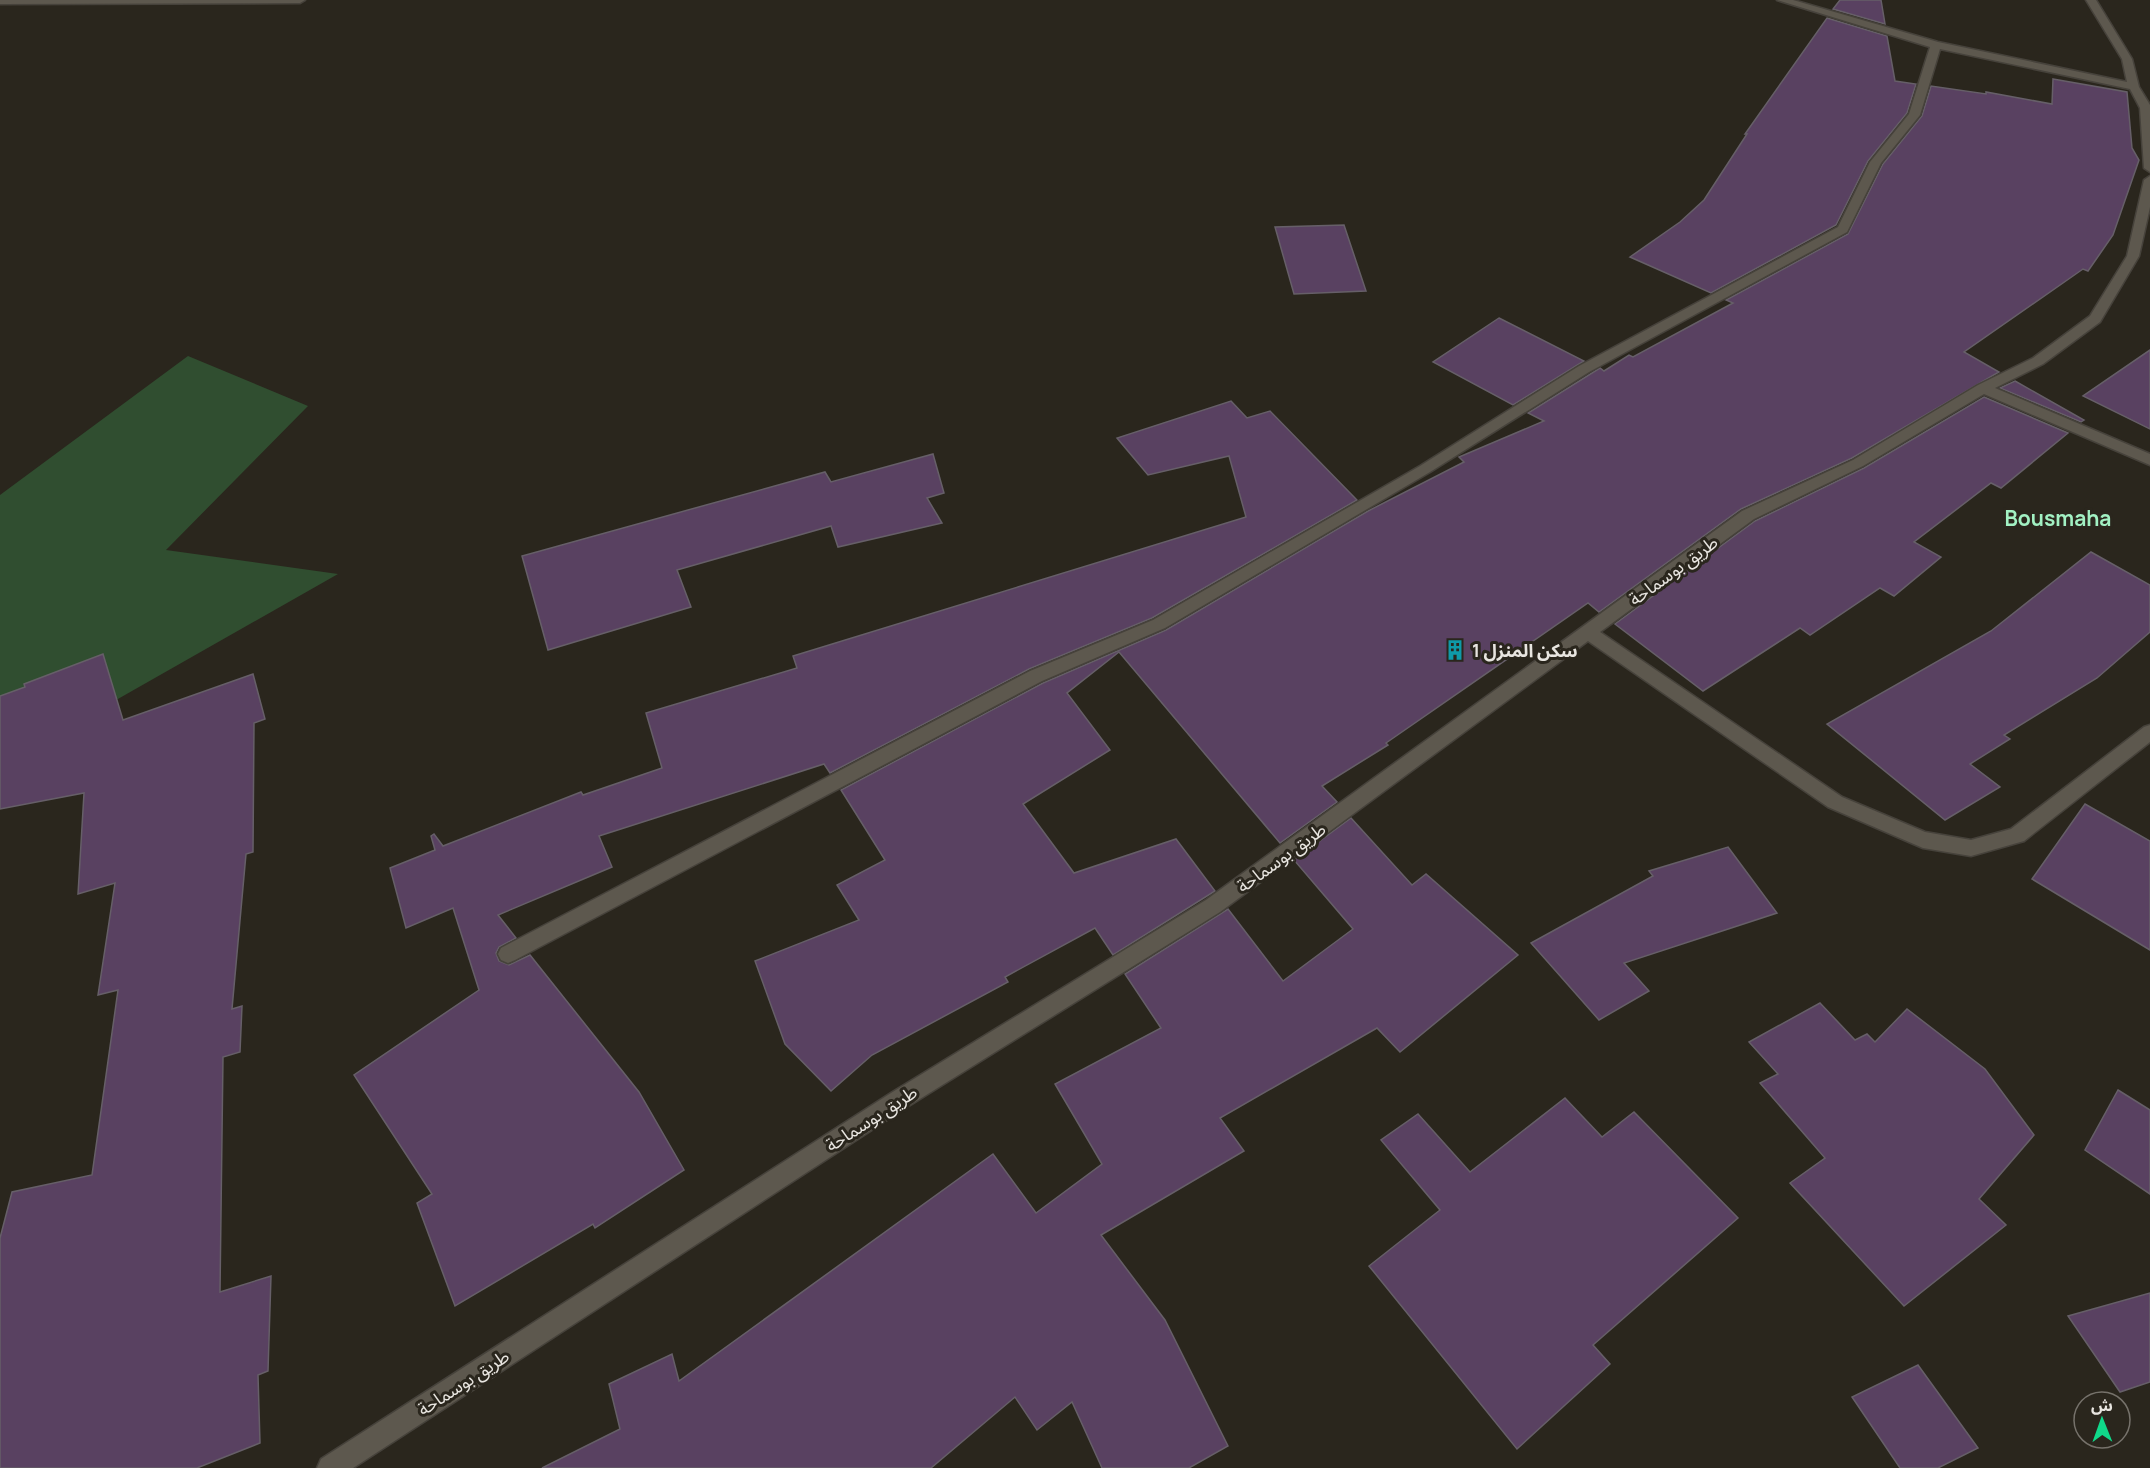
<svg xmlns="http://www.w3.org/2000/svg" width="2150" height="1468" font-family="Manrope,'Noto Sans Arabic',sans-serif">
<rect width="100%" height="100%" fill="#2a261d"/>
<path fill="#304e30" d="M 188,356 L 308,406 L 166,550 L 338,574 L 0,766 L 0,495 Z"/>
<g fill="#594161" stroke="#665f68" stroke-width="1.5">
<path d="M 1840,0 L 1881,0 L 1885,24 L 1833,9 Z"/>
<path d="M 1827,18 L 1887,36 L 1895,81 L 1916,84 L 1907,113 L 1868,161 L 1836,225 L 1711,293 L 1630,257 L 1680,222 L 1704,200 L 1747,134 L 1745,134 Z"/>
<path d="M 2053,79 L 2127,92 L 2132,148 L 2139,160 L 2113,235 L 2088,271 L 2083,269 L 1964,352 L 1999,372 L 1852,458 L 1741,509 L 1599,612 L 1588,603 L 1386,743 L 1388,745 L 1322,786 L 1337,802 L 1280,843 L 1119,652 L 1067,693 L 1110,750 L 1023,804 L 1074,873 L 1176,839 L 1215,891 L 1113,955 L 1095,928 L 1005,977 L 1008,982 L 872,1055 L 831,1091 L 785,1044 L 755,961 L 859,920 L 837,885 L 885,860 L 841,790 L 1043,683 L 1166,630 L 1368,511 L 1464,462 L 1459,457 L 1544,421 L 1528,413 L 1600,368 L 1604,371 L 1629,355 L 1633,357 L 1733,303 L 1726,300 L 1848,234 L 1883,164 L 1922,116 L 1931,86 L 1986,94 L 1986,92 L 2052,104 Z"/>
<path d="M 1344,225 L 1366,291 L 1294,294 L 1275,227 Z"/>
<path d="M 1499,318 L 1584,361 L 1513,405 L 1433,362 Z"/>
<path d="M 2150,350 L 2150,429 L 2083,396 Z"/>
<path d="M 2015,381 L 2084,420 L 2081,422 L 2000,388 Z"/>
<path d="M 1984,397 L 2068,433 L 2001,488 L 1991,483 L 1914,542 L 1941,557 L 1894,596 L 1880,588 L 1810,635 L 1800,628 L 1703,691 L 1615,624 L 1755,521 L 1864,468 Z"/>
<path d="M 1231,401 L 1247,418 L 1270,411 L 1357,500 L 1152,618 L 1029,669 L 830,773 L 824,764 L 599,836 L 612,867 L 498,915 L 516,938 L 499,947 L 496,953 L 499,961 L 509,965 L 530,955 L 639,1092 L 684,1170 L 595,1228 L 593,1224 L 455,1306 L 417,1203 L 432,1194 L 354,1075 L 479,990 L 453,908 L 406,928 L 390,868 L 435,850 L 431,836 L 434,834 L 443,846 L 581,792 L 583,795 L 662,768 L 646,713 L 797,668 L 793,656 L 1246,517 L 1229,456 L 1148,475 L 1117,438 Z"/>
<path d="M 933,454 L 944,493 L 927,498 L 942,523 L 838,547 L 831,526 L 677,570 L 691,607 L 548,650 L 522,556 L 825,472 L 831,482 Z"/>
<path d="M 2091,552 L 2150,585 L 2150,632 L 2097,678 L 2004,735 L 2010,739 L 1970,764 L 2000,787 L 1945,820 L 1827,724 L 1991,631 Z"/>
<path d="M 103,654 L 123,720 L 253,674 L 265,719 L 254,723 L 253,852 L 246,854 L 232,1009 L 242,1006 L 240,1052 L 223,1057 L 220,1292 L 271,1276 L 268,1371 L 258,1375 L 260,1443 L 197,1468 L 0,1468 L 0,1238 L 12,1192 L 92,1175 L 118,990 L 98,995 L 115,883 L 78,894 L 84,793 L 0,809 L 0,696 L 25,687 L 24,684 Z"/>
<path d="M 2085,804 L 2150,841 L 2150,950 L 2032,879 Z"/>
<path d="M 1351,818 L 1412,885 L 1426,874 L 1518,955 L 1400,1052 L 1377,1028 L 1220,1118 L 1244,1151 L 1101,1235 L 1165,1320 L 1228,1446 L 1189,1468 L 1102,1468 L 1072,1402 L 1037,1430 L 1015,1397 L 931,1468 L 542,1468 L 620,1429 L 609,1384 L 672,1354 L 679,1381 L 993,1154 L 1036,1213 L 1102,1164 L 1055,1084 L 1161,1028 L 1125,974 L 1228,909 L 1283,981 L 1353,929 L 1294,860 Z"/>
<path d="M 1728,847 L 1777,913 L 1624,963 L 1649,991 L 1599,1020 L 1531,943 L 1653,876 L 1649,871 Z"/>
<path d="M 1820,1003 L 1855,1040 L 1867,1034 L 1875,1042 L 1907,1009 L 1985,1069 L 2034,1135 L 1979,1199 L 2006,1225 L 1904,1306 L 1790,1183 L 1825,1158 L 1760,1083 L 1778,1074 L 1749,1042 Z"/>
<path d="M 2118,1090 L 2150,1110 L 2150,1194 L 2085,1150 Z"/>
<path d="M 1565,1098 L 1602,1137 L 1634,1112 L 1738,1218 L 1593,1345 L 1610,1364 L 1517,1449 L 1369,1266 L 1440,1210 L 1381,1140 L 1418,1114 L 1470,1172 Z"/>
<path d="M 2150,1293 L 2150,1382 L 2120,1392 L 2068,1316 Z"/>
<path d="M 1918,1365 L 1978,1448 L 1938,1468 L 1900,1468 L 1852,1397 Z"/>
</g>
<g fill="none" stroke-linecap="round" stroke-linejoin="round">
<g stroke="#46423b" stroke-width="3">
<g id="minor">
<path d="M 0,0 L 305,0 L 300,3 L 0,4 Z"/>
<path d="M 1777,0 L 1793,0 L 1938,42 L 2127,82 L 2122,59 L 2086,0 L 2096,0 L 2132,59 L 2139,87 L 2150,105 L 2150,172 L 2144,168 L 2140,108 L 2130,89 L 1940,49 L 1920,115 L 1881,163 L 1847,232 L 1589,372 L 1430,472 L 1165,628 L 1042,681 L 515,960 L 508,963 L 501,960 L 498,954 L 501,948 L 1030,671 L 1153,620 L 1420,466 L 1579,366 L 1838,227 L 1870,162 L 1909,114 L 1930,47 Z"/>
<path d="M 2150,176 L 2150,207 L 2139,256 L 2100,322 L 2043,364 L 1995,388 L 2150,454 L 2150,465 L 1984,394 L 1863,466 L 1754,519 L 1600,632 L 1842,797 L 1925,832 L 1971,840 L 2011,829 L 2144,727 L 2150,725 L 2150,742 L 2024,841 L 1971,856 L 1923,848 L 1828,807 L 1588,641 L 1220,912 L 907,1107 L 353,1468 L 317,1468 L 321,1459 L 891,1093 L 1206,900 L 1742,511 L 1853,460 L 1978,385 L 2033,358 L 2090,316 L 2127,256 L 2144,180 Z"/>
</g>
</g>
<use href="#minor" fill="#5d584e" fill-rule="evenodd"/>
</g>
<defs>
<g id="building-bare" transform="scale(1.62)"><path d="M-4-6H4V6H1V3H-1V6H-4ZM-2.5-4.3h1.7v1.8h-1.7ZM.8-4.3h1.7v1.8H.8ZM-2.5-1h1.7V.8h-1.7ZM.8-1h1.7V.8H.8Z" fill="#0f9aa8" stroke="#2a261d" stroke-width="2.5" paint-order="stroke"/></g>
</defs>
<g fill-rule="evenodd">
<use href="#building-bare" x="1455" y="650"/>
</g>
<g text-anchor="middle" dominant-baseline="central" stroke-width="6" stroke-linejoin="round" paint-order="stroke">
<g font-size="18" fill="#e8e5e0" stroke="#2a261d">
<text transform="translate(1673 570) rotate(-36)">طريق بوسماحة</text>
<text transform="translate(1281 857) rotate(-36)">طريق بوسماحة</text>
<text transform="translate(871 1118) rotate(-33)">طريق بوسماحة</text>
<text transform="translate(463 1382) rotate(-33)">طريق بوسماحة</text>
</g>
<g font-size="18" font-weight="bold" fill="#e8e5e0" stroke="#2a261d" text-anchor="start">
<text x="1472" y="650">سكن المنزل 1</text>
</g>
<g font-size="21" font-weight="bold" fill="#a2f1c3" stroke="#2a261d">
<text x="2058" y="518">Bousmaha</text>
</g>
</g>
<g transform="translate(2102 1420) rotate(359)"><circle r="28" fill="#2a261d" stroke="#76726b" stroke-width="1.5"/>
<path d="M0-4.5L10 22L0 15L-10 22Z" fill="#10d98a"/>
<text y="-9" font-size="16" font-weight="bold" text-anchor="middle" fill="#e8e5e0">ش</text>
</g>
</svg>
